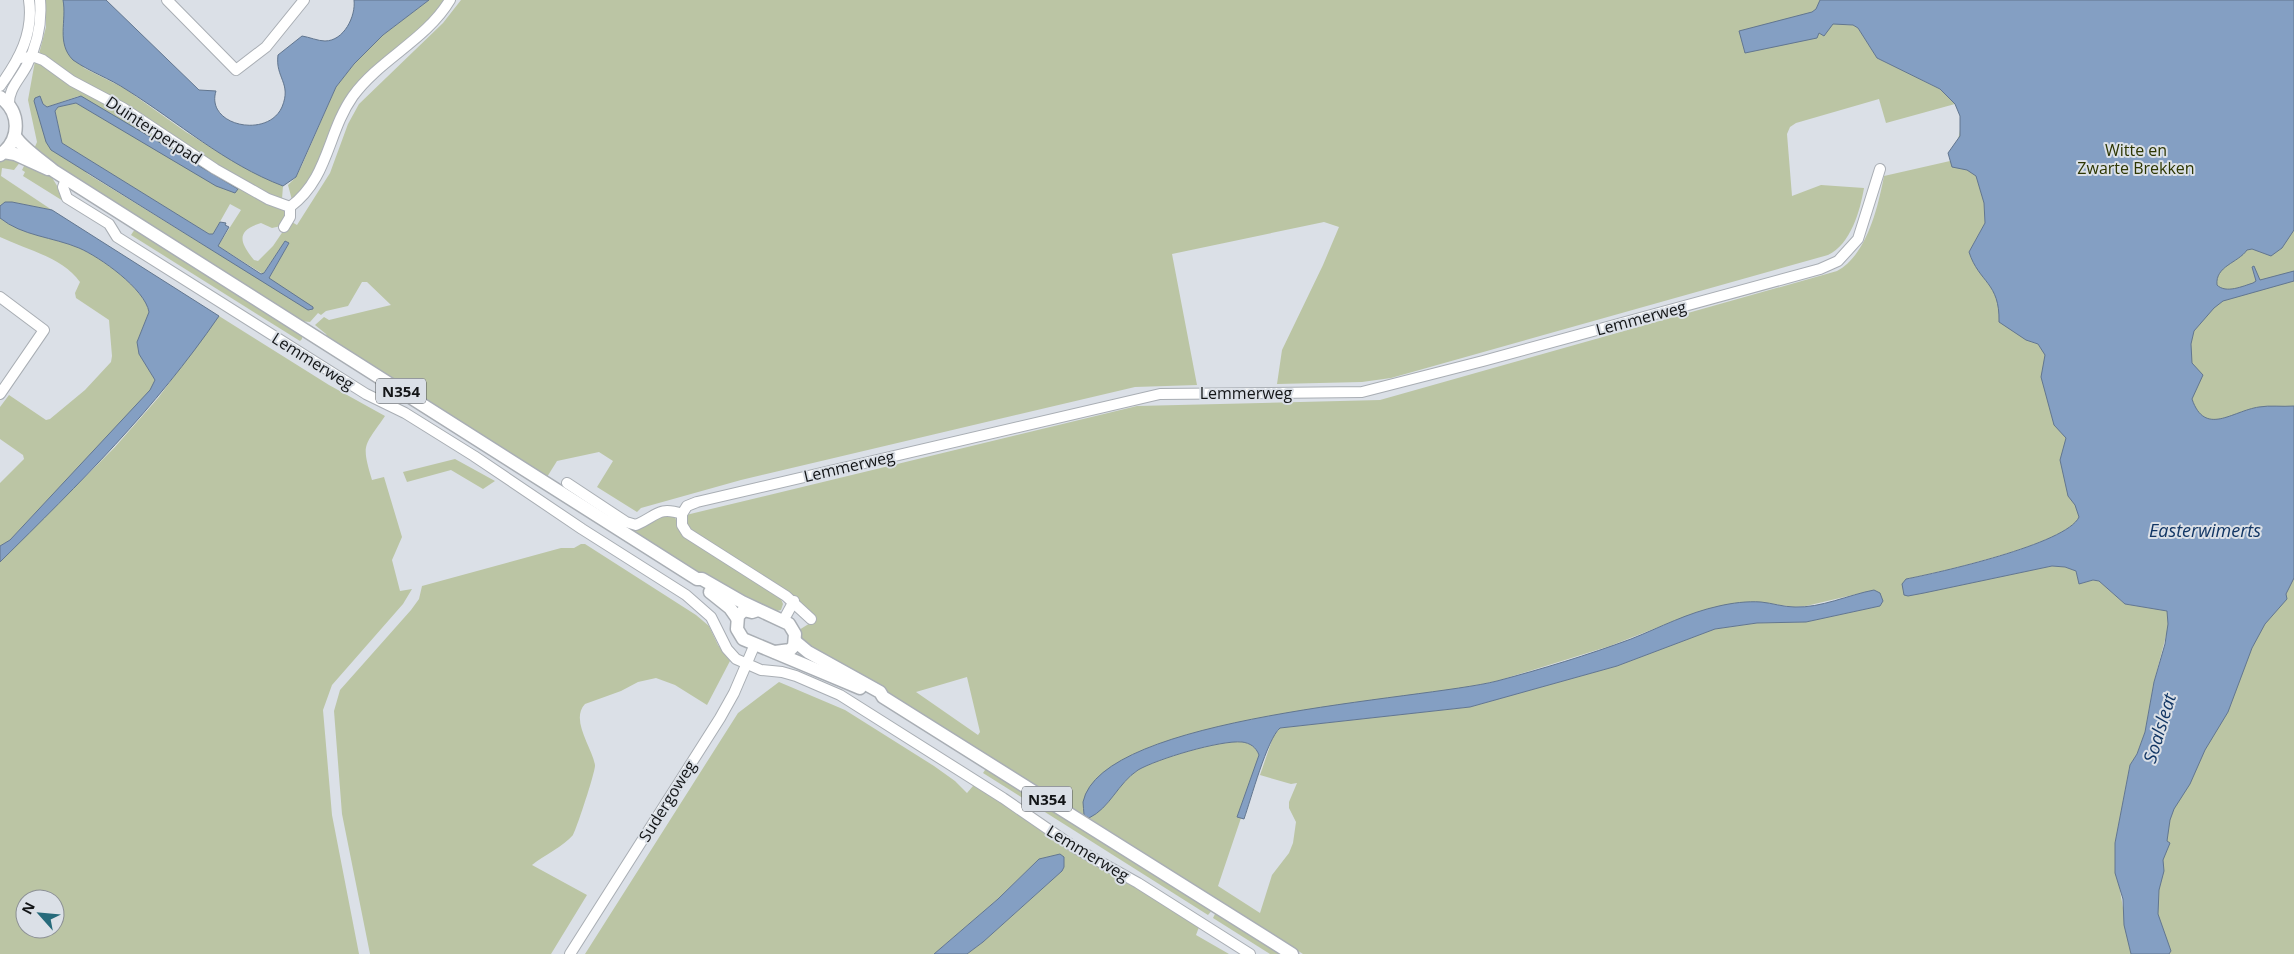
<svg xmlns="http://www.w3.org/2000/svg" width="2294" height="954" font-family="'Open Sans',sans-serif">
<rect width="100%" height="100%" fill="#dbe0e7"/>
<g fill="#bbc5a4" fill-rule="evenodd">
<path d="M 46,0 L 63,0 L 65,8 L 63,30 L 84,68 L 124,88 L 186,132 L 236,163 L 283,186 L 282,199 L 276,200 L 74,79 L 39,54 L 46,27 Z"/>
<path d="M 429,0 L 448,0 L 442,9 L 364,80 L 314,178 L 292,200 L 288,185 L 296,177 L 302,165 L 336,87 L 354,64 L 383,35 Z"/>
<path d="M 461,0 L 1820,0 L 1817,8 L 1823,0 L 2294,0 L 2294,954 L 2169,954 L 2131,943 L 2167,632 L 2154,682 L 2145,732 L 2137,754 L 2130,765 L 2115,843 L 2115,862 L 2131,954 L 1303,954 L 1089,818 C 1110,808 1118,783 1138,770 C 1157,759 1221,740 1242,742 C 1250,743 1256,747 1259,755 L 1258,760 L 1237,817 L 1241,818 L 1218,886 L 1260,913 L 1272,875 L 1289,853 L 1293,843 L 1296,822 L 1289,808 L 1289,802 L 1297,783 L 1291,784 L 1260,775 L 1273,737 L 1280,728 L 1470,707 L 1617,666 L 1715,629 L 1757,623 L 1806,622 L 1880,606 L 1883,601 L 1874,590 L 1806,606 L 1794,607 L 1760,602 L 1697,612 L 1610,646 L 1497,681 L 1457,689 C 1410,697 1362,705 1314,713 C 1260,721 1080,738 1084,815 L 802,640 L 799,630 L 815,620 L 692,533 L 686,525 L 686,515 L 1137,406 L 1380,400 L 1837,271 C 1867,255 1878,207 1884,176 L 1950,161 C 1961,133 1962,130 1959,100 L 1854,21 L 1845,25 L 1853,25 L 1858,28 L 1877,58 L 1940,89 L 1955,104 L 1886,123 L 1879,99 L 1796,123 L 1790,127 L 1787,134 L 1792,196 L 1821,185 L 1864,188 C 1860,211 1851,244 1828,255 L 1391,378 L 1362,382 L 1277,384 L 1282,350 L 1323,265 L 1339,227 L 1324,222 L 1172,254 L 1197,385 L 1135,387 L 741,480 L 641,508 L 637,512 L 597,487 L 613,461 L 599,452 L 557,461 L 547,477 L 329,340 L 326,334 L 315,325 L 324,317 L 329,320 L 391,305 L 367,282 L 362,282 L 348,306 L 326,311 L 321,315 L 318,313 L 310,322 L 300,321 L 61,170 L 34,149 L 37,142 L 28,100 L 35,61 L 37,61 L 284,210 L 286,214 L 281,226 L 272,228 L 261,223 C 235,231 240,243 254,260 L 258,261 L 273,246 L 290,221 L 297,225 L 330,173 L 348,124 L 359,104 L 443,23 ZM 79,96 L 227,191 L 76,103 L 58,107 L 55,111 L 62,143 L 209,234 L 213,234 L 230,204 L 241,210 L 218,246 L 263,274 L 285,241 L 289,243 L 269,278 L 311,311 L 88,174 L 43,123 L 34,101 L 40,97 L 43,104 L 47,107 ZM 1984,205 L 1987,216 L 1982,241 L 2004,309 L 2043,343 L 2042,349 L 2038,344 L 2031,342 L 2000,322 C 2000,287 1983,281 1969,252 L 1985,223 ZM 2077,521 L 2168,606 L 2168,622 L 2167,611 L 2125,604 L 2099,581 L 2093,580 L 2079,584 L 2076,571 L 2065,567 L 2052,566 L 1908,596 L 1906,579 C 1940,572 2057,545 2077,521 ZM 967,677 L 980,732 L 978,735 L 916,692 Z"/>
<path d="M 8,157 L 21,161 L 14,170 L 2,168 L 1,176 L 52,210 L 12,202 L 0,206 L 0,160 Z"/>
<path d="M 25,164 L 51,176 L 59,189 L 100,224 L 23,176 L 25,172 L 22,170 Z"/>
<path d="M 0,218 C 22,236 53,237 79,248 C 100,257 145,289 149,312 L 137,342 L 139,354 L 155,380 L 151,390 L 10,540 L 0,546 L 0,483 L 24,459 L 23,455 L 0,439 L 0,407 L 9,395 L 46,420 L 50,419 L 85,390 L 111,362 L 112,356 L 109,320 L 76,298 L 75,293 L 80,282 C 62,257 27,250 0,237 Z"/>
<path d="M 135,229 L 302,335 L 302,339 L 300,341 L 131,235 Z"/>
<path d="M 219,316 L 329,385 L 385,416 C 364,447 361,443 372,480 L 384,477 L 402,537 L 392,560 L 400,591 L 412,589 L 403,604 L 332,685 L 323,710 L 332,815 L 359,954 L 0,954 L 0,562 L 115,447 L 158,398 ZM 25,899 L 55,899 L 55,929 L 25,929 Z"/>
<path d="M 455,459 L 495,481 L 483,489 L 451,470 L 407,482 L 403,472 Z"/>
<path d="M 661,513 L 675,517 L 678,526 L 781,599 L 783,604 L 781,610 L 773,612 L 727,591 L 629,530 L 631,527 Z"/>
<path d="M 581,544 L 585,544 L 696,615 L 709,626 L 718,645 L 730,661 L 707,705 L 675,685 L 656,678 L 638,682 L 621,691 L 585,704 C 570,720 592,747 595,765 C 596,770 576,831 573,835 C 564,846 543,856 532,865 L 587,895 L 551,954 L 370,954 L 342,814 L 334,711 L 340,690 L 411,610 L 419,599 L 422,586 L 561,548 L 574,548 Z"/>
<path d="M 779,682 L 845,710 L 934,766 L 955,781 L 967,793 L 973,786 L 977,785 L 1199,927 L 1196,935 L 1229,954 L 967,954 L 983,942 L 1062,871 L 1064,867 L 1063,857 L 1060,854 L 1039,859 L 998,899 L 934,954 L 585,954 L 738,713 Z"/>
<path d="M 987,767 L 1213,909 L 1208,915 L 983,773 Z"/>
<path d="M 1216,912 L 1283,954 L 1270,954 L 1213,918 Z"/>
</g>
<g fill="#849fc3" stroke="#62768f">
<path d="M 63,0 L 106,0 L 199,90 L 216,91 C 205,126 268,139 282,107 C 292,83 275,78 278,55 L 302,36 C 309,37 318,41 325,41 C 344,41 356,16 354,0 L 429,0 L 383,35 L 354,64 L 336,87 L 296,177 L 283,186 C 225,164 178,122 127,90 C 109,78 90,72 73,60 C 56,43 67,21 63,0 Z"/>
<path d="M 1820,0 L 2294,0 L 2294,230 L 2282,248 L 2271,256 L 2252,249 L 2247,250 C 2238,263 2215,266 2217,285 C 2226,294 2243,286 2253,283 L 2256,281 L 2252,267 L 2254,266 L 2260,280 L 2294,271 L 2294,281 L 2223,301 L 2214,308 L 2194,331 L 2191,344 L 2192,363 L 2203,375 L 2192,399 C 2205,437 2232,411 2259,407 C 2270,405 2282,407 2294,406 L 2294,578 L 2286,594 L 2287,599 L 2265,624 L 2252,648 L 2228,712 L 2205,750 L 2190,784 L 2174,809 L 2170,820 L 2167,841 L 2170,843 L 2163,860 L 2164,871 L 2159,890 L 2158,914 L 2171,951 L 2169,954 L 2131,954 L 2124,925 L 2123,899 L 2115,873 L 2115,843 L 2130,765 L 2137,754 L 2145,732 L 2154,682 L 2165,644 L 2168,624 L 2167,611 L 2125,604 L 2099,581 L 2093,580 L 2079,584 L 2076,571 L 2065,567 L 2052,566 L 1924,593 L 1908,596 L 1904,595 L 1902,584 L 1906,579 C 1937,573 2067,544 2079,517 L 2075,505 L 2068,496 L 2060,460 L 2066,438 L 2054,425 L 2041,377 L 2045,355 L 2038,344 L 2026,340 L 1999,322 C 2000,282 1979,283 1969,252 L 1985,223 L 1984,203 L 1976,176 L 1967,170 L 1952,167 L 1948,153 L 1960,136 L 1960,116 L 1955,104 L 1940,89 L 1877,58 L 1858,28 L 1853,25 L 1833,24 L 1824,36 L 1819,33 L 1817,38 L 1745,53 L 1739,31 L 1812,12 L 1816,9 Z"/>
<path d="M 40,96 L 43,104 L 47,107 L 81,96 L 238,189 L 235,193 L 216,186 L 76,103 L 58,107 L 55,111 L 62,143 L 209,234 L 213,234 L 220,222 L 226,223 L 225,225 L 229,227 L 218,246 L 261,274 L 264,273 L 285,241 L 289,243 L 269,278 L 313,307 L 313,309 L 308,310 L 51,150 L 46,142 L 34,101 L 35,98 Z"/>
<path d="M 5,202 L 12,202 L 52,210 L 219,316 C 155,409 80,483 0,562 L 0,546 L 10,540 L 150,390 L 155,380 L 139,354 L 137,342 L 149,312 C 145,289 100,257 79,248 C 53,237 22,236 0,218 L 0,206 Z"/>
<path d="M 1874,590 L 1880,593 L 1883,601 L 1880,606 L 1806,622 L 1757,623 L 1715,629 L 1617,666 L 1470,707 L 1280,728 C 1267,739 1251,799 1244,819 L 1237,817 L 1259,755 C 1256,747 1250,743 1242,742 C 1220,740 1157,759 1138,770 C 1118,783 1110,808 1089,818 L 1084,815 C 1084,811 1083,806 1083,802 C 1101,715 1422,700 1497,681 C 1542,669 1588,655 1631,639 C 1661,627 1687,613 1719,606 C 1732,603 1747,601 1761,602 C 1772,603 1783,607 1795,607 C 1821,608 1848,595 1874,590 Z"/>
<path d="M 1060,854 L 1064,857 L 1064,867 L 1062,871 L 983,942 L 967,954 L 934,954 L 998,899 L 1039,859 Z"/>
</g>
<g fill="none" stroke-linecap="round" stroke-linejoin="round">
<g stroke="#a9aeb4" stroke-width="12">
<g id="minor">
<path d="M 167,0 L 236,70 L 266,47 L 304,0"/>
<path d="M 18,58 L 35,57 L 43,60 L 72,81 L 123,108 L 215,169 L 268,199 L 290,207 L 290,217 L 284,227"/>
<path d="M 0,86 C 19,60 34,33 29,0"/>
<path d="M 9,105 C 8,89 20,79 27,65 C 37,45 42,23 40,0"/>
<path d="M 66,179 L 63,187 L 67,198 L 109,224 L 117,237 L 366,394 L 405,413 L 474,456 L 582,529 L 686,595 L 711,617 L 727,649 L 736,659 L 761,670 L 782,672 L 796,676 L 840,695 L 1003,798 L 1077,849 L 1138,883 L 1250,954"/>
<path d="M 290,207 C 329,178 327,133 353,96 C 380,59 426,40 450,0"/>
<path d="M 0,297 L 44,330 L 0,394"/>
<path d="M 567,483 L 626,522 L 636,525 C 657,516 658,506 682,514 L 687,506 L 697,502 L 1160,394 L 1362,392 L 1483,361 L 1820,269 L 1838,261 L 1858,239 L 1880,169"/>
<path d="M 682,514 L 682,525 L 687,533 L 786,596 L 811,619"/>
<path d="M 783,621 L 794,601"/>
<path d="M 570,954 L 720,718 L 734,693 L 755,644"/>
</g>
</g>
<g stroke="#a9aeb4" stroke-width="15">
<g id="major">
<path d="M 0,97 C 21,112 21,140 0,155"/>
<path d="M 15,136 C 22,148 42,161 54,171 L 697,579 L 702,579 L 742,602 L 789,624 L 795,634 L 794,646 L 790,650 L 775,652"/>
<path d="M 4,152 L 15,154 L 48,169"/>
<path d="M 710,592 L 730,608 L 737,618"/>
<path d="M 758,610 L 752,612 L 744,610 L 738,616 L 737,629 L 743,639 L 860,688"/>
<path d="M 796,642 L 808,652 L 880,692 L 883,697 L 1292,954"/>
</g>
</g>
<use href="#minor" stroke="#fff" stroke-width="10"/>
<use href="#major" stroke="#fff" stroke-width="12"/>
</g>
<g text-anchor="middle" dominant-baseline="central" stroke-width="4" stroke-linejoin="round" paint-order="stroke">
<g fill="#dbe0e7" stroke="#4f5255" stroke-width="1">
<rect x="376" y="378.5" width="50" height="25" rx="4"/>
<rect x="1022" y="786.5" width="50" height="25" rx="4"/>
</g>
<g font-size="15" font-weight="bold" fill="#131517">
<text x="401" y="391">N354</text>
<text x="1047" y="799">N354</text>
</g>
<g font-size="16" fill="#131517" stroke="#dbe0e7">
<text transform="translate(154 130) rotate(33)">Duinterperpad</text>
<text transform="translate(1641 318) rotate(-15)">Lemmerweg</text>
<text transform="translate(313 361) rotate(32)">Lemmerweg</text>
<text x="1246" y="393">Lemmerweg</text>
<text transform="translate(849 466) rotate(-13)">Lemmerweg</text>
<text transform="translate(667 801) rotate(-58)">Sudergoweg</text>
<text transform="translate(1088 853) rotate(31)">Lemmerweg</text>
</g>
<g font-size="16" fill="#2d3602" stroke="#dbe0e7">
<text x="2136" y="150">Witte en<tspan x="2136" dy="18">Zwarte Brekken</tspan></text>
</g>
<g font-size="18" font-style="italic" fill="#123664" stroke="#dbe0e7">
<text x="2205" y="530">Easterwimerts</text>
<text transform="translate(2159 728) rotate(-73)">Soalsleat</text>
</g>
</g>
<g transform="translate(40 914) rotate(297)"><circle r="24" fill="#dbe0e7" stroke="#8b8f94"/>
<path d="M0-4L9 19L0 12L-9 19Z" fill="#266a7b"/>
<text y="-8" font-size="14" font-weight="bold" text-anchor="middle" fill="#131517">N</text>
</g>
</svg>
